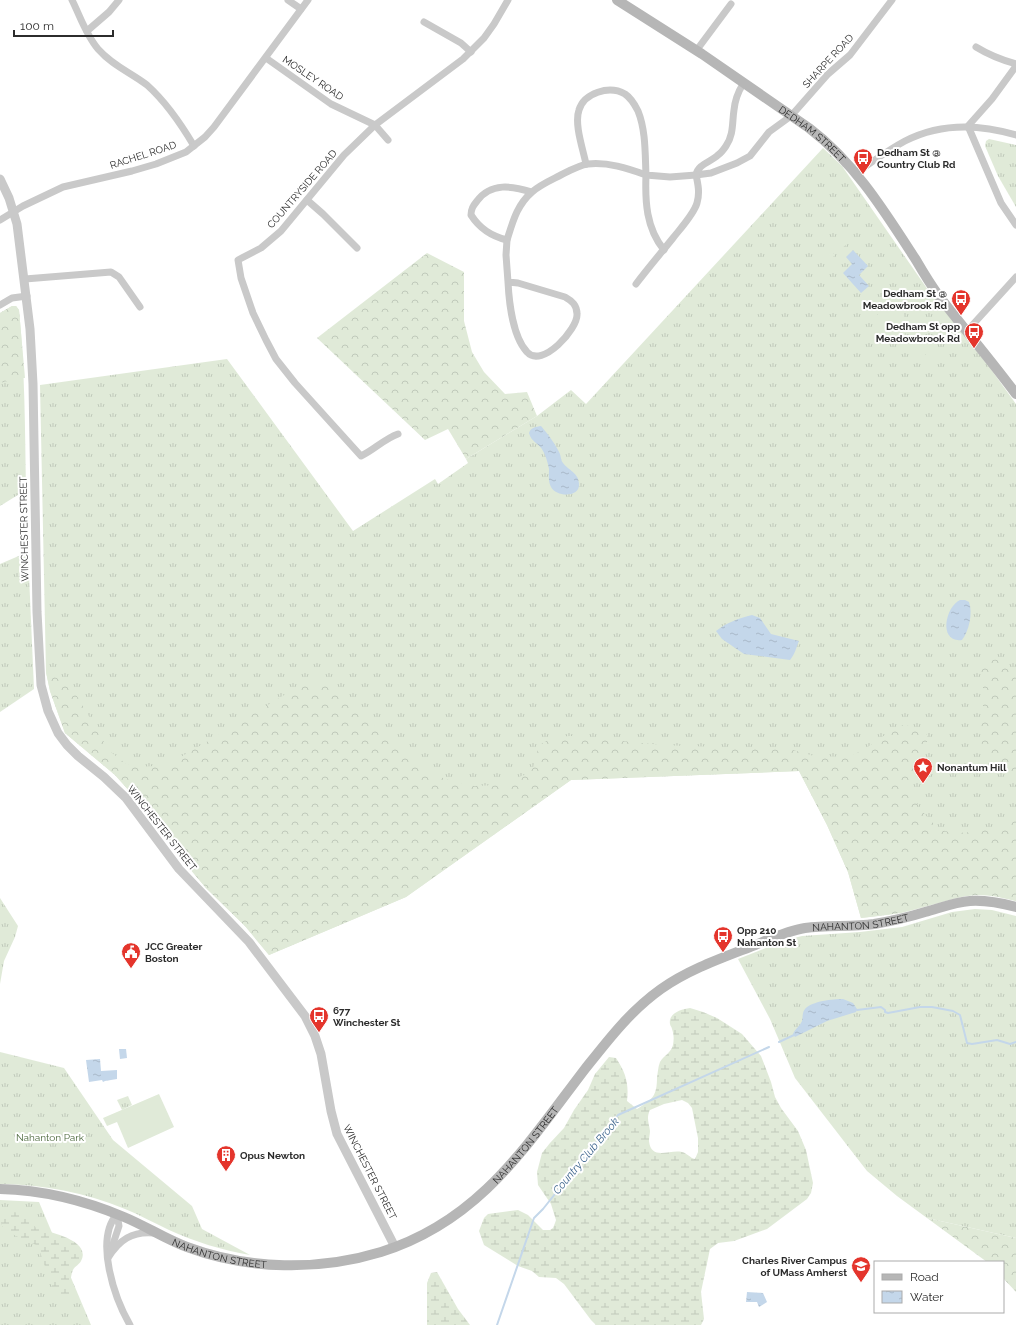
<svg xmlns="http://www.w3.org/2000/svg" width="1016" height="1325" font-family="Raleway,sans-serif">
<defs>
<pattern id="grass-tufts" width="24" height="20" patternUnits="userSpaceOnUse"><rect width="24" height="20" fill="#e0ead8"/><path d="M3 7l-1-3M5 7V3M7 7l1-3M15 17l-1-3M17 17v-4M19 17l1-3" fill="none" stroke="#c0c9ba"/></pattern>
<pattern id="forest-crowns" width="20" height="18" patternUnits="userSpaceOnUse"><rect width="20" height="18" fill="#e0ead8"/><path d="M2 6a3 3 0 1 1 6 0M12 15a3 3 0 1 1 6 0" fill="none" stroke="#c0c9ba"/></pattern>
<pattern id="wetland-marsh" width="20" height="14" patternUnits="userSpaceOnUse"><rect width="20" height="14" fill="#e0ead8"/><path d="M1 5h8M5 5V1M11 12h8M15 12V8" fill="none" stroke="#c0c9ba"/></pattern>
<pattern id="water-ripples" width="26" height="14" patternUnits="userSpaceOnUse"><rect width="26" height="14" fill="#c4d7ea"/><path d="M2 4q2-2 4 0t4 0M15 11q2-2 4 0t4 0" fill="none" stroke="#a9b9c9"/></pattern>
</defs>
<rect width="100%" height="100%" fill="#fff"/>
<g fill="url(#grass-tufts)">
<path d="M 989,139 L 1016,145 L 1016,207 L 998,176 L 985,146 L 986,141 Z"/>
<path d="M 823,148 L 842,166 L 926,287 L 990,368 L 1016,404 L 1016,901 L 990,895 L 968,895 L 901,913 L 861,918 L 848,872 L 827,825 L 799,771 L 571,780 L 406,897 L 269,955 L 245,926 L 206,888 L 185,863 L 140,803 L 115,775 L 65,733 L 50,691 L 46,672 L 40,385 L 227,359 L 353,531 L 435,479 L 438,484 L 468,463 L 466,459 L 537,416 L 571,390 L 586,404 Z"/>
<path d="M 12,306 L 16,306 L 19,310 C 25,370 25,430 26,490 L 0,506 L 0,313 Z"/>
<path d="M 28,552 L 34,689 L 0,712 L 0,564 Z"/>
<path d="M 0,898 L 18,926 L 15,937 L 4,961 L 0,984 Z"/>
<path d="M 975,909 L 992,910 L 1016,916 L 1016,1238 L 927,1218 L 897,1196 L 867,1171 L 795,1078 L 770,1019 L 738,959 L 786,940 L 802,936 L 860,932 L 902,927 L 952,912 Z"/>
<path d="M 0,1052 L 64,1068 L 113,1140 L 192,1206 L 202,1229 L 250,1255 C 222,1250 195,1242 169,1230 C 154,1223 140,1215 125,1209 C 86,1193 42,1184 0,1184 Z"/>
<path d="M 128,1096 L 132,1105 L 122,1110 L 117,1100 Z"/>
<path d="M 0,1200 L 39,1202 L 91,1325 L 0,1325 Z"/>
</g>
<g fill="url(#forest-crowns)">
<path d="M 427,253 L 464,272 L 464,321 L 472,352 L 484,372 L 505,394 L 527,392 L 537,416 L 466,459 L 448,429 L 425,440 L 317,338 Z"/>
<path d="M 12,306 L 16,306 L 19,310 L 25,378 L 19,378 L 0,383 L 0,313 Z"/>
<path d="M 999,659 L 1006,664 L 1016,678 L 1016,785 L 1005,772 L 994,765 L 982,749 L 980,727 L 983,710 L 983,680 L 981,671 L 984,661 Z"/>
<path d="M 46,672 L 62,681 L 74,691 L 104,742 L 112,753 L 125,763 L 137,767 L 156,766 L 172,762 L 227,730 L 302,684 L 309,681 L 321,683 L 352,703 L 367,720 L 424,768 L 445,779 L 473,786 L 499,785 L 524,775 L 533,768 L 539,745 L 554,737 L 571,736 L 663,745 L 793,750 L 814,756 L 846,757 L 862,751 L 892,730 L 903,725 L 921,728 L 927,735 L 927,742 L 914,771 L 908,790 C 917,804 928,822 943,830 C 957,837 993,829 1007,822 C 1010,820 1013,817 1016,814 L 1016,901 C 971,889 958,898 916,909 C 898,914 879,916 861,918 L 848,872 L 827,825 L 799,771 L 571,780 L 406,897 L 269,955 L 245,926 L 206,888 L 185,863 L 140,803 L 115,775 L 65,733 L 50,691 Z"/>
<path d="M 927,1218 L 1016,1238 L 1016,1292 L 1003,1278 L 1003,1262 L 987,1262 Z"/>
</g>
<g fill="url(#wetland-marsh)" fill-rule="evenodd">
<path d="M 690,1008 L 703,1012 L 717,1018 L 742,1034 L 761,1056 L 771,1082 L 775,1097 L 781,1108 L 798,1131 L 806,1150 L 813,1183 L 811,1193 L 807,1199 L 767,1229 L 734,1241 L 718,1243 L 710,1249 L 701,1292 L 704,1319 L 701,1325 L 596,1325 L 591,1320 L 564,1284 L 556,1278 L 539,1277 L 532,1271 L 518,1266 L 484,1245 L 479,1231 L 484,1218 L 488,1214 L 518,1210 L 528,1215 L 543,1230 L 550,1230 L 553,1228 L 555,1223 L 556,1220 L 551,1204 L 538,1185 L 537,1172 L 542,1153 L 550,1143 L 564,1128 L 574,1110 L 588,1090 L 595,1074 L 609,1057 L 616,1058 C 626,1073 629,1084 627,1101 L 637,1109 C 653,1099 657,1096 657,1077 C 658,1072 658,1067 660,1062 C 664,1055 671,1053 673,1045 C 674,1039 674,1035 672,1029 C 672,1027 670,1026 670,1024 C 668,1013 682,1009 690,1008 ZM 682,1100 L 688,1103 L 692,1108 L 698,1138 L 698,1152 L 695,1159 C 690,1158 687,1153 682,1152 C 670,1149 651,1161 649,1141 C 649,1137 650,1134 650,1131 C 649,1123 646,1118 650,1110 L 664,1104 Z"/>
<path d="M 12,1212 C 27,1213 29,1216 36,1228 C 49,1232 92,1240 81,1261 C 80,1264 75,1266 73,1270 C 69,1279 71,1292 68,1301 L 65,1302 C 53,1296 44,1262 39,1249 L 36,1245 L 5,1231 C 1,1225 0,1221 0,1214 Z"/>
<path d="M 437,1272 L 458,1309 L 470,1325 L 427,1325 L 427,1283 L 431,1273 Z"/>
</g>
<g fill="#e0ead8">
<path d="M 838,235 L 847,244 L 842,248 L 833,239 Z"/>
<path d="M 832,240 L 841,249 L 837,254 L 828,244 Z"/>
<path d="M 826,245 L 835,255 L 831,259 L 822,250 Z"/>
<path d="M 889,312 L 889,336 L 878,336 L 878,313 Z"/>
<path d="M 893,312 L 904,312 L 905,335 L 894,336 Z"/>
<rect x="911" y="335" width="11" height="23"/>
<rect x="926" y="342" width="11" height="23"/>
<path d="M 159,1094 L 174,1127 L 128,1148 L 117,1122 L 107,1126 L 103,1118 Z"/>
</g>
<g fill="url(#water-ripples)">
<path d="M 853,250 L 868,266 L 859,275 L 869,286 L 861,293 L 843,273 L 852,264 L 846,257 Z"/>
<path d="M 541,426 C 548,434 556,445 560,454 C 561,457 561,461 563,463 C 568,470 579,473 579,484 C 580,498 556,497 551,487 C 548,481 549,475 549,469 C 548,464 546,456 543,451 C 540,444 531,442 529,433 C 531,427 536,427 541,426 Z"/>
<path d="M 960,600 L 965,600 L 969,602 C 973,613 969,631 962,640 C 938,643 945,607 960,600 Z"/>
<path d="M 752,615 L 760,618 L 771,634 L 799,641 C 796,648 795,654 790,660 L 744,654 L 722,639 L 716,631 C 726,623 739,618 752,615 Z"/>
<path d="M 843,999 L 853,1003 L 857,1009 L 856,1012 L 827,1021 L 795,1037 L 793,1034 C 795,1029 800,1026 802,1021 C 803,1017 802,1012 805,1009 C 812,1001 833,999 843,999 Z"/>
<path d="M 119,1049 L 126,1049 L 127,1058 L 120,1059 Z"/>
<path d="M 100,1059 L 101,1071 L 117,1070 L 117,1079 L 105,1081 L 103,1082 L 102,1080 L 89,1082 L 86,1060 Z"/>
<path d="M 747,1292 L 763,1293 L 767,1302 L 759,1307 L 757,1302 L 746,1302 Z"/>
</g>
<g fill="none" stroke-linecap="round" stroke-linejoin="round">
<g stroke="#c4d7ea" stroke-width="2">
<path d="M 857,1010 L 881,1007 L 885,1010 L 885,1012 L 888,1013 L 920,1007 L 932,1007 L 953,1011 L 960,1015 L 967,1043 L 972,1044 L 997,1040 L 1010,1044 L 1016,1042"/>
<path d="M 779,1042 L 794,1035"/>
<path d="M 497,1325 L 534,1218 L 543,1209 L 618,1115 L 769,1047"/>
</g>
<g stroke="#c9c9c9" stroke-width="7">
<path d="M 72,0 C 80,16 86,35 98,49 C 113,66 130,72 147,85 C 166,102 181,124 194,146"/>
<path d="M 288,0 L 301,9"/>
<path d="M 424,22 L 461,43 L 471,52"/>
<path d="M 87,31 L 109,12 L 119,0"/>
<path d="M 976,47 C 989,55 1002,60 1016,64"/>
<path d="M 696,51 L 731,4"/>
<path d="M 266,58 L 331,104 L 375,125 L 388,140"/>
<path d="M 1016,66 L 992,99 L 968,126 L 1001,203 L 1016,225"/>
<path d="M 743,84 C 738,92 735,100 734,110 C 732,122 734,134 726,146 C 724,149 721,153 718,155 C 711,162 698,164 696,175 L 711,173 L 737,163 L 750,156 L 769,132 L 791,116 L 828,74 L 850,55 L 892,0"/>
<path d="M 586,164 C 583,149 574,124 579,110 C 584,93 609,85 625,94 C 631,98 635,105 638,111 C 646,131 645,154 646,175 L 670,177 L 696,175 C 698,184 700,193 697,203 C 694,214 680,229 673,238 C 661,253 648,268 636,284"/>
<path d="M 856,173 C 872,162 888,150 905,141 C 940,123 979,124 1016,135"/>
<path d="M 532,192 C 517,205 513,221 507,240 C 491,236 480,229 471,215 C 471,209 473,206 477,201 C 491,182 512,186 532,192 C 540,185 549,181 559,176 C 567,172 579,165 588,164 C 608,162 627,168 646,175 C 645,201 646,228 664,250"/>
<path d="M 307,200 L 323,214 L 357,248"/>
<path d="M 0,220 L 23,206 L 63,187 L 132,171 L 156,164 L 186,152 L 205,137 L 214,127 L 308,0"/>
<path d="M 507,240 L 506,255 L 508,282 L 518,283 L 565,297 C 572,301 577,305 577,314 C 578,329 542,369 527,352 C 513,337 509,302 508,282"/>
<path d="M 25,279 L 111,272 L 119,277 L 140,307"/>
<path d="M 0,305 L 12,298 L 27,296"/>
<path d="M 967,331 L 1016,277"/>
<path d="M 398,434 C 384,439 374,450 361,456 L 295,383 L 276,359 L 266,340 L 253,313 L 241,278 L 238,260 L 261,248 L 281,231 L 344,155 L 375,125 L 463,59 L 484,38 L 494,24 L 508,0"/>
<path d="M 117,1214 C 94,1240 115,1299 130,1325"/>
<path d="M 111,1250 L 119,1226 L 117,1214"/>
<path d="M 108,1258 C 119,1240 132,1231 154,1233"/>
</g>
<path stroke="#c9c9c9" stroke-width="9" d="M 0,179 L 9,198 L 17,224 L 30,329 L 33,384 L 37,612 L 41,685 L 48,711 L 58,733 L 67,745 L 78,756 L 104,777 L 126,798 L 179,869 L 249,942 L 305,1016 L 315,1036 L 321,1054 L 331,1111 L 337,1134 L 395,1247"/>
<g stroke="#b6b6b6" stroke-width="10">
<path id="s1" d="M 617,0 L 702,54 L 809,128 C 855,163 885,212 916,260 C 923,272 930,284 939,296 C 964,329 991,360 1016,394"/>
<path id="s2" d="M 0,1189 C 42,1190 86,1201 124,1217 C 146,1226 165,1239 187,1247 C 249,1270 319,1271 381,1252 C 480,1221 526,1146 585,1069 C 608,1040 630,1011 661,989 C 688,970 719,959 750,947 C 768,940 786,931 805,928 C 828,925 851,927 874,924 C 892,921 909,917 925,912 C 940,908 955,902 970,901 C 986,900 1001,903 1016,907"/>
</g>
</g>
<defs>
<g id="bus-pin" transform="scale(1)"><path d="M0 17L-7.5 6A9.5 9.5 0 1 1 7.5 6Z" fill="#e4352c" stroke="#fff"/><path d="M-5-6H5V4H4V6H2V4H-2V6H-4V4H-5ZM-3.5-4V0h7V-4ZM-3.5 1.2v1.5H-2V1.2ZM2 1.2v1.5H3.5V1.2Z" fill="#fff"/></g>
<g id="sight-pin" transform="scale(1)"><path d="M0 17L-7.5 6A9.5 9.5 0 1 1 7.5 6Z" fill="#e4352c" stroke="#fff"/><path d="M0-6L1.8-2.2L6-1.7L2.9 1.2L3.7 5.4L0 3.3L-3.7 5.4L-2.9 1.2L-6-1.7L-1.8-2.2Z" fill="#fff"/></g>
<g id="civic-pin" transform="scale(1)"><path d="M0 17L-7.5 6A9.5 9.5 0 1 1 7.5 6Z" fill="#e4352c" stroke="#fff"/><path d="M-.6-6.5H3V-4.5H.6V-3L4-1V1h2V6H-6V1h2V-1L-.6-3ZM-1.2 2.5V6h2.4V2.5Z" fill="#fff"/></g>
<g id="building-pin" transform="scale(1)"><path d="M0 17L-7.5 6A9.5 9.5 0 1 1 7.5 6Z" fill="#e4352c" stroke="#fff"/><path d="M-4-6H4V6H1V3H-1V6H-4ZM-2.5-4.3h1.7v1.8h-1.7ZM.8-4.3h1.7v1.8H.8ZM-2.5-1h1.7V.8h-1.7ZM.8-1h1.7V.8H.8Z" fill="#fff"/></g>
<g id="university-pin" transform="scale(1)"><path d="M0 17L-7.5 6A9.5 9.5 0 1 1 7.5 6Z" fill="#e4352c" stroke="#fff"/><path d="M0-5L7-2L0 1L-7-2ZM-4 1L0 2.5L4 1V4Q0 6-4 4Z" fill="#fff"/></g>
</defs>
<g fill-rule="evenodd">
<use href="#bus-pin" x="863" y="158"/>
<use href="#bus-pin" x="961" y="299"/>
<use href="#bus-pin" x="974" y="332"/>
<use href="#sight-pin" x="923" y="767"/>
<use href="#bus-pin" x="723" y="936"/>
<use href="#civic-pin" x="131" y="952"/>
<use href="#bus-pin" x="319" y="1016"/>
<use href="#building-pin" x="226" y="1155"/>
<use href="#university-pin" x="861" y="1266"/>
</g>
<g text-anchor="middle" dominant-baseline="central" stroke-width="4" stroke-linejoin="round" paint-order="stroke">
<g font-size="10" fill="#2c2c2c" stroke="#fff">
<text transform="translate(828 61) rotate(-47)">SHARPE ROAD</text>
<text transform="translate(313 78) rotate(34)">MOSLEY ROAD</text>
<text stroke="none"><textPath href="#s1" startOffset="237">DEDHAM STREET</textPath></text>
<text transform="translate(143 155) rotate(-18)">RACHEL ROAD</text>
<text transform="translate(302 189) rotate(-49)">COUNTRYSIDE ROAD</text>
<text transform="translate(24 529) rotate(-91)">WINCHESTER STREET</text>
<text transform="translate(162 828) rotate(52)">WINCHESTER STREET</text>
<text stroke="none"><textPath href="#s2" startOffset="998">NAHANTON STREET</textPath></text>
<text stroke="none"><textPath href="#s2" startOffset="578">NAHANTON STREET</textPath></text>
<text transform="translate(370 1172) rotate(63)">WINCHESTER STREET</text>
<text stroke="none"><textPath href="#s2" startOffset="231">NAHANTON STREET</textPath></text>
</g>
<g font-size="10" font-weight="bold" fill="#2c2c2c" stroke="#fff" text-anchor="start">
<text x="877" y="152">Dedham St @<tspan x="877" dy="12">Country Club Rd</tspan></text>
<text x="947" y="293" text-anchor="end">Dedham St @<tspan x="947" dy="12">Meadowbrook Rd</tspan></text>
<text x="960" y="326" text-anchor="end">Dedham St opp<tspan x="960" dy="12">Meadowbrook Rd</tspan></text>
<text x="937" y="767">Nonantum Hill</text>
<text x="737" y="930">Opp 210<tspan x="737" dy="12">Nahanton St</tspan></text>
<text x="145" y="946">JCC Greater<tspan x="145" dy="12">Boston</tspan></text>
<text x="333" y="1010">677<tspan x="333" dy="12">Winchester St</tspan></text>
<text x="240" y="1155">Opus Newton</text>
<text x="847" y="1260" text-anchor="end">Charles River Campus<tspan x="847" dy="12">of UMass Amherst</tspan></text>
</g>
<g font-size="10" fill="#49663a" stroke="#fff">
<text x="50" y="1137">Nahanton Park</text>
</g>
<g font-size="11" font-style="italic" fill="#3b638c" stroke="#fff">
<text transform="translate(586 1156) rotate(-50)">Country Club Brook</text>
</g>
</g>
<rect x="874" y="1261" width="130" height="52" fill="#ffffff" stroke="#ababab"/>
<rect x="882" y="1274" width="20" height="6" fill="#b6b6b6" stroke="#ababab"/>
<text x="910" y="1281" font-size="12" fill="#2c2c2c">Road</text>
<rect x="882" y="1291" width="20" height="12" fill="url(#water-ripples)" stroke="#ababab"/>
<text x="910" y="1301" font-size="12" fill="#2c2c2c">Water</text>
<path d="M14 30v6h99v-6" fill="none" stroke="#2c2c2c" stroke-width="2"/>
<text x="20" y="30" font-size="12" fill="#2c2c2c" stroke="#ffffff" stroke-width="3" paint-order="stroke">100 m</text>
</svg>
